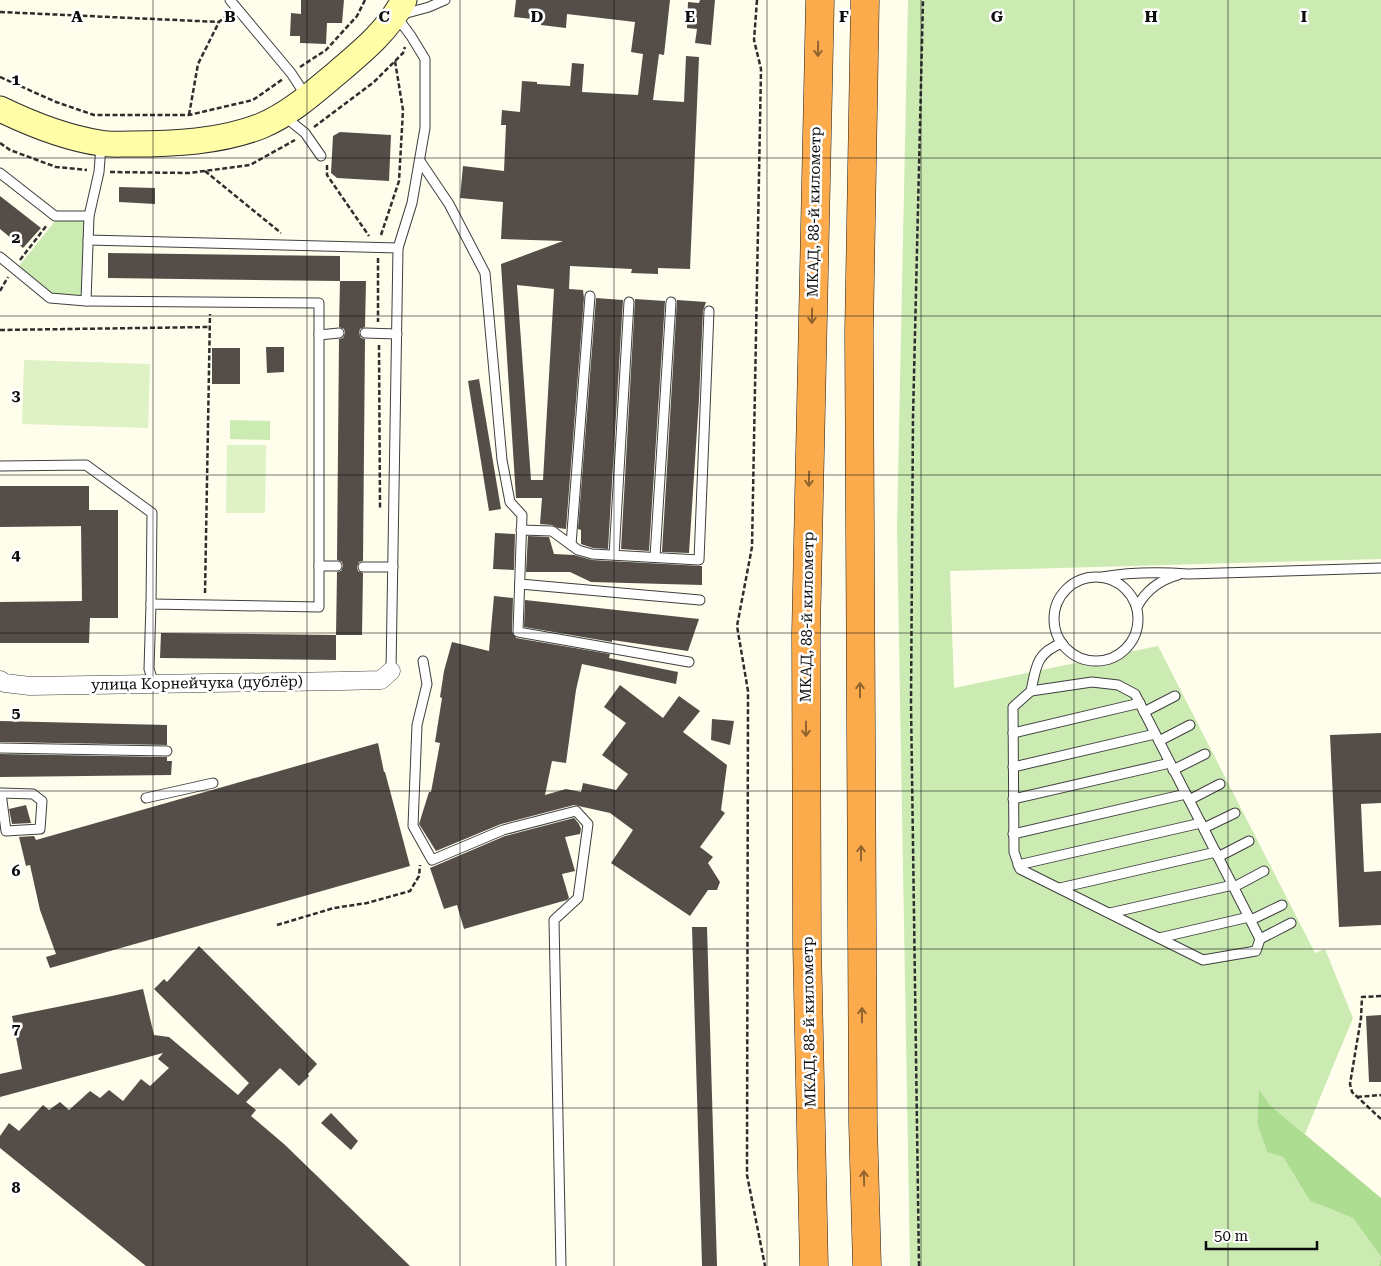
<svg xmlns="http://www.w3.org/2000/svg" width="1381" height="1266" font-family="'Roboto Serif',serif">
<rect width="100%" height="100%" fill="#fffdeb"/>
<g fill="#cbebb3">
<path d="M 908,0 L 1381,0 L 1381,559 L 950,571 L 954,688 L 1158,646 L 1315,953 L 1325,949 L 1353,1018 L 1305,1134 L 1270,1105 L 1259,1091 L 1257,1123 L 1267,1152 L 1283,1157 L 1310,1201 L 1353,1218 L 1381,1257 L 1379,1266 L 910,1266 L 897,527 Z"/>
<path d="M 56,220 L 85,220 L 82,297 L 50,293 L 19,266 Z"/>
<path d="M 230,420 L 270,421 L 270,440 L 230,439 Z"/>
</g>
<path fill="#addd91" d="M 1259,1090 L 1270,1105 L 1381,1198 L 1381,1266 L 1379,1266 L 1381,1257 L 1353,1218 L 1310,1201 L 1283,1157 L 1267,1152 L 1257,1123 Z"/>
<g fill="#dff2c5">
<path d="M 24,360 L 150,364 L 148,428 L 22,424 Z"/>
<path d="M 227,445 L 266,445 L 265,513 L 226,513 Z"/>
</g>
<g fill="#554e48" fill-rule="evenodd">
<path d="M 301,0 L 344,0 L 342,23 L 327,23 L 326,44 L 300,43 L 300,36 L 290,36 L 291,13 L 301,14 Z"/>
<path d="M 516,0 L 670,0 L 664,55 L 659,54 L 653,100 L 684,102 L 686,56 L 699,57 L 690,269 L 658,268 L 658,274 L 631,273 L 632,269 L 570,266 L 569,289 L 583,290 L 584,298 L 566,529 L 558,528 L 552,525 L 540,524 L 542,498 L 516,498 L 501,264 L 563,241 L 501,239 L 503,202 L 460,198 L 463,166 L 504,171 L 506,125 L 501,125 L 502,110 L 520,112 L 522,81 L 537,82 L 537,84 L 570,86 L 572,63 L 584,64 L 582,92 L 638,95 L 643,54 L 631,52 L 635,22 L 567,14 L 566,28 L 541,25 L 541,20 L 514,17 ZM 517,285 L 554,289 L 543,480 L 531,480 Z"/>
<path d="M 700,0 L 715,0 L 711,45 L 695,43 L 697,29 L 687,28 L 688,2 L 699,3 Z"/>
<path d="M 340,132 L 391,135 L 389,181 L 337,178 L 331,173 L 333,136 Z"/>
<path d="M 119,187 L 155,188 L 155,204 L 119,202 Z"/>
<path d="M 0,196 L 41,228 L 23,248 L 0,229 Z"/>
<path d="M 108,253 L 340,256 L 340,281 L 108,278 Z"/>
<path d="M 340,281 L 366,281 L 365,327 L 360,329 L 359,333 L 361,338 L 365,339 L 363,561 L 359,562 L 357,567 L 358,571 L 363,573 L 362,635 L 336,635 L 337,572 L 341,571 L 343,566 L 342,562 L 337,560 L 339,339 L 343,338 L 345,333 L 344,329 L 339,327 Z"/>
<path d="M 596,298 L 623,300 L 608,549 L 593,548 L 581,544 L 581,530 L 578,529 Z"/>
<path d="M 635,299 L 665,301 L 649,551 L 621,549 Z"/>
<path d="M 677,300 L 706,302 L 703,311 L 699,399 L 689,553 L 662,552 Z"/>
<path d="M 266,347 L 284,347 L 284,372 L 267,373 Z"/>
<rect x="212" y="348" width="28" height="36"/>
<path d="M 479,379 L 501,509 L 489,511 L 468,381 Z"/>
<path d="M 0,486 L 89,486 L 89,510 L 118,510 L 118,618 L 90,618 L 89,643 L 0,643 L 0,602 L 82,601 L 81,526 L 0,527 Z"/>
<path d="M 495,533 L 515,534 L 514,570 L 493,569 Z"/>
<path d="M 528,536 L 549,537 L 554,554 L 574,555 L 592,560 L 702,566 L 702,585 L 591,582 L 570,572 L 526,572 Z"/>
<path d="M 494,596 L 513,598 L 512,632 L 516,638 L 610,654 L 609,658 L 678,672 L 676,684 L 582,664 L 576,690 L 566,763 L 552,761 L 545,795 L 566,789 L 581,792 L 583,783 L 616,790 L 628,774 L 602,755 L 626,723 L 604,707 L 620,685 L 663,718 L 679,696 L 700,711 L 683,732 L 727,765 L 721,810 L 725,813 L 700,847 L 713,857 L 708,863 L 720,882 L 717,890 L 708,890 L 690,916 L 611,863 L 633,830 L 610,813 L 574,805 L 501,824 L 436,851 L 419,824 L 429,792 L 431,792 L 440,743 L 435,742 L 442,698 L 440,697 L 444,671 L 452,642 L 489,651 Z"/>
<path d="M 525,600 L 699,619 L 688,651 L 612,640 L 612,642 L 524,627 Z"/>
<path d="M 161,633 L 336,635 L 336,660 L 160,658 Z"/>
<path d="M 712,719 L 734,721 L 730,745 L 711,740 Z"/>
<path d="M 0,721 L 167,725 L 167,745 L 0,742 Z"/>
<path d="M 1381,733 L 1381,803 L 1361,804 L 1364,872 L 1381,871 L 1381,925 L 1339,927 L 1330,735 Z"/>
<path d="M 378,743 L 384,772 L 385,772 L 410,866 L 50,968 L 46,957 L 56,954 L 40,910 L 30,865 L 26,866 L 19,837 L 34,836 L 36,840 Z"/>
<path d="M 0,754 L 167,757 L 167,761 L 172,761 L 171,775 L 0,777 Z"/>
<path d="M 26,805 L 31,823 L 12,824 L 9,809 Z"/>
<path d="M 574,818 L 579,824 L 581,829 L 580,834 L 565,837 L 575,871 L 562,874 L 569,898 L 567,900 L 464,929 L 457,905 L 444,909 L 430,868 L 505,836 Z"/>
<path d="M 692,927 L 707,927 L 717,1266 L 702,1266 Z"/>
<path d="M 199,946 L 317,1064 L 308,1074 L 309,1076 L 299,1086 L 280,1068 L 246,1102 L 256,1110 L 251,1116 L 284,1144 L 410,1266 L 146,1266 L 0,1148 L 0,1136 L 9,1123 L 19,1131 L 43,1105 L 49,1110 L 60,1102 L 69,1110 L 90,1091 L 100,1098 L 109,1090 L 123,1101 L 141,1079 L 150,1086 L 169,1068 L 158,1059 L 163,1053 L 0,1097 L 0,1074 L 22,1069 L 12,1016 L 112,996 L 143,989 L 154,1035 L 169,1037 L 238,1095 L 249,1083 L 154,989 L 164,979 L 167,982 Z"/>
<path d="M 1381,1015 L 1381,1082 L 1369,1082 L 1366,1016 Z"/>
<path d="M 331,1113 L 358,1141 L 351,1150 L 321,1123 Z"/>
</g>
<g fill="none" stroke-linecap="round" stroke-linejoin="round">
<g stroke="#3f3f3f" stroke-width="11">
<g id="lane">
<path d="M 230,0 L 291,73 L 306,96"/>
<path d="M 284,116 L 305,133 L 321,156"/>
<path d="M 420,161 L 449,204 L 485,273 L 502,460 L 510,502 L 522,515 L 518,632 L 689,662"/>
<path d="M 0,173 L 55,216 L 89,216"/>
<path d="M 88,240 L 398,248"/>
<path d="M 0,257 L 50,298 L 86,301 L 89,216 L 99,172 L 101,146"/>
<path d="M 86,301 L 319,303 L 319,607 L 151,604 L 149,669 L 154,684"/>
<path d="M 365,333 L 397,334"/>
<path d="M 319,335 L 339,333"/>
<path d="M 0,466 L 86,465 L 152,513 L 151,604"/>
<path d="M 521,530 L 552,531 L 578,550 L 592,554 L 699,560 L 709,311"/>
<path d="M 571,545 L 590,296"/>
<path d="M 614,555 L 629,302"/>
<path d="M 655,557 L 671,302"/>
<path d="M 319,566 L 337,566"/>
<path d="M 363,567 L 393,567"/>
<circle cx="1096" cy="619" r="42"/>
<path d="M 1102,577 C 1131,572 1159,572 1188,574 L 1381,568"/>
<path d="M 520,584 L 700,600"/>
<path d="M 1137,607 C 1146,590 1160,580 1178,575"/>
<path d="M 1062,643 C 1036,653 1036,667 1031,691 L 1013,707 L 1014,852 L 1020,869 L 1203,960 L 1256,951 L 1260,939 L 1291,923"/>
<path d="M 423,661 L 427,684 L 417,725 L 413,826 L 432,860 L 503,830 L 576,811 L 588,824 L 578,898 L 554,920 L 561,1266"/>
<path d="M 391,671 L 398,248 L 412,203 L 425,128 L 425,59 L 411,36 L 396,16 L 429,7 L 445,0"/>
<path d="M 1031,691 L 1092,682 L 1118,685 L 1135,694 L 1260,939"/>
<path d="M 1144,712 L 1175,696"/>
<path d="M 1013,733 L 1140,703"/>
<path d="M 1159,741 L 1190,725"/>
<path d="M 0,748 L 167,751"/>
<path d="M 1013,767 L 1155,734"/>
<path d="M 1173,770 L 1205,754"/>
<path d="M 0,793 L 1,793 L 33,794 L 42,801 L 40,829 L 6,831 L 1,793"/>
<path d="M 146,798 L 213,783"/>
<path d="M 1013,799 L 1170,763"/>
<path d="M 1189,800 L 1220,784"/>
<path d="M 1204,828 L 1235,813"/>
<path d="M 1013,834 L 1186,794"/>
<path d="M 1218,857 L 1249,841"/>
<path d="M 1018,865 L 1201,823"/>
<path d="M 1234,887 L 1264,871"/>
<path d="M 1060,888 L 1216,852"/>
<path d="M 1110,913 L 1233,885"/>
<path d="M 1251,920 L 1282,905"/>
<path d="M 1159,938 L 1249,917"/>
</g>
</g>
<g stroke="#3f3f3f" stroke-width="19">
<path id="street" d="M 0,680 L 5,683 L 30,686 L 341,681 L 381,680 L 391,671"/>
</g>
<g stroke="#2e2e2e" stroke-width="27">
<path id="secondary" d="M 0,109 C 31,124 66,138 100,143 C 110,145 120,144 130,144 C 174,144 220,142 261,126 C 290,114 314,92 338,72 C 364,50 388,30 404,0"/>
</g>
<g stroke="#1d1d1d" stroke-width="29">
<g id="highway">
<path d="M 865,0 L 859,332 L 863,1124 L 867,1266"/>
<path d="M 814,1266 L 807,944 L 806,633 L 820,0"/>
</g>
</g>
<g stroke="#2e2e2e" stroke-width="2.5" stroke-dasharray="5 2.5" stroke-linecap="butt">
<path d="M 757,0 L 754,40 L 761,69 L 752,547 L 737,626 L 748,691 L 747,1175 L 765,1266"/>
<path d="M 0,12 L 219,22"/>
<path d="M 300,67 L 326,50 L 357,16 L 365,0"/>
<path d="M 0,77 L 56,102 L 94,115 L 189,115 L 253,100 L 283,79"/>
<path d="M 189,115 L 198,64 L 219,22 L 228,14"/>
<path d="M 314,127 L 374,82 L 403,53 L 405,47"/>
<path d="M 0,143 L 10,150 L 56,167 L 87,170"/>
<path d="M 327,165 L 327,175 L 369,236"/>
<path d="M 205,171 L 281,233"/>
<path d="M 110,172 L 189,173 L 250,165 L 295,140"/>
<path d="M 381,235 L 399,181 L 403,110 L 395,61"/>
<path d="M 378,258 L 378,322"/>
<path d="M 20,260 L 47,225"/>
<path d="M 0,291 L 8,277"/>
<path d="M 0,330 L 209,327"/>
<path d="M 379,345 L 380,510"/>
<path d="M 205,593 L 210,314"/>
<path d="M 277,925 L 334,908 L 367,903 L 410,891 L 419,876 L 420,865"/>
<path d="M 1381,996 L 1362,997 L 1361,1018 L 1350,1084 L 1352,1092 L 1381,1119"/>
<path d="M 1357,1097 L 1381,1095"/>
<path d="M 919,1266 L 911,704 L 913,417 L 923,0"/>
</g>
<use href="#lane" stroke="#fff" stroke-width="9"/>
<use href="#street" stroke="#fff" stroke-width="18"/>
<use href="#secondary" stroke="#fffda6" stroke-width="25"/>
<use href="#highway" stroke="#fcab4c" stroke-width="28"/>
</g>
<defs><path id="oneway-shaft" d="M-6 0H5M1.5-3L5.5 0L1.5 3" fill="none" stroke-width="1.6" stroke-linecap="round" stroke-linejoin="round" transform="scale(1.25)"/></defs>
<g stroke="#90632f">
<use href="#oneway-shaft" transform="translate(818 49) rotate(91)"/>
<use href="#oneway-shaft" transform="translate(812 316) rotate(91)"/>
<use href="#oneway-shaft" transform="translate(809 479) rotate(91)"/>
<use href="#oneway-shaft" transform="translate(860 690) rotate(-90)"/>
<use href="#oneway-shaft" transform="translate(806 729) rotate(90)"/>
<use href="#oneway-shaft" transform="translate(861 853) rotate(-90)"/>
<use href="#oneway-shaft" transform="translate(862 1015) rotate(-90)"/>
<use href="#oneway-shaft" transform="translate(864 1178) rotate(-91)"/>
</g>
<path fill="none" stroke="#0c0c0c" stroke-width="1" stroke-opacity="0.55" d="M 153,0 L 153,1266M 307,0 L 307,1266M 460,0 L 460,1266M 614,0 L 614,1266M 767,0 L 767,1266M 921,0 L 921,1266M 1074,0 L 1074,1266M 1228,0 L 1228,1266M 0,158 L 1381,158M 0,316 L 1381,316M 0,475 L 1381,475M 0,633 L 1381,633M 0,791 L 1381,791M 0,949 L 1381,949M 0,1108 L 1381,1108"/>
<g text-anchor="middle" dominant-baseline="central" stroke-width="5" stroke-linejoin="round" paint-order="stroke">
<g font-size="15" fill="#0c0c0c" stroke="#fff">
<text transform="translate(814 212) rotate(-89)">МКАД, 88-й километр</text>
<text transform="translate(807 617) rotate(-89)">МКАД, 88-й километр</text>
<text transform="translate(197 683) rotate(-1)">улица Корнейчука (дублёр)</text>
<text transform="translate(809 1022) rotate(-91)">МКАД, 88-й километр</text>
</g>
</g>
<g font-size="16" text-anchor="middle" font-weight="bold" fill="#0c0c0c" stroke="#fff" stroke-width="5" stroke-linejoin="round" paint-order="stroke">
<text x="77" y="22">A</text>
<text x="230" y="22">B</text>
<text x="384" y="22">C</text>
<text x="537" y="22">D</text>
<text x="690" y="22">E</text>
<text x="844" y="22">F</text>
<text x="997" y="22">G</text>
<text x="1151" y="22">H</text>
<text x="1304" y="22">I</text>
<text x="16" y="85">1</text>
<text x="16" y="243">2</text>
<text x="16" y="401">3</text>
<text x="16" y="560">4</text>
<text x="16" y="718">5</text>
<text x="16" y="876">6</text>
<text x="16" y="1034">7</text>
<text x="16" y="1193">8</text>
</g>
<path d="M1206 1241v8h111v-8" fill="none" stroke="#0c0c0c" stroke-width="2.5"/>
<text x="1214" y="1241" font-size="15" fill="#0c0c0c" stroke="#ffffff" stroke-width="4" paint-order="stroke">50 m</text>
</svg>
